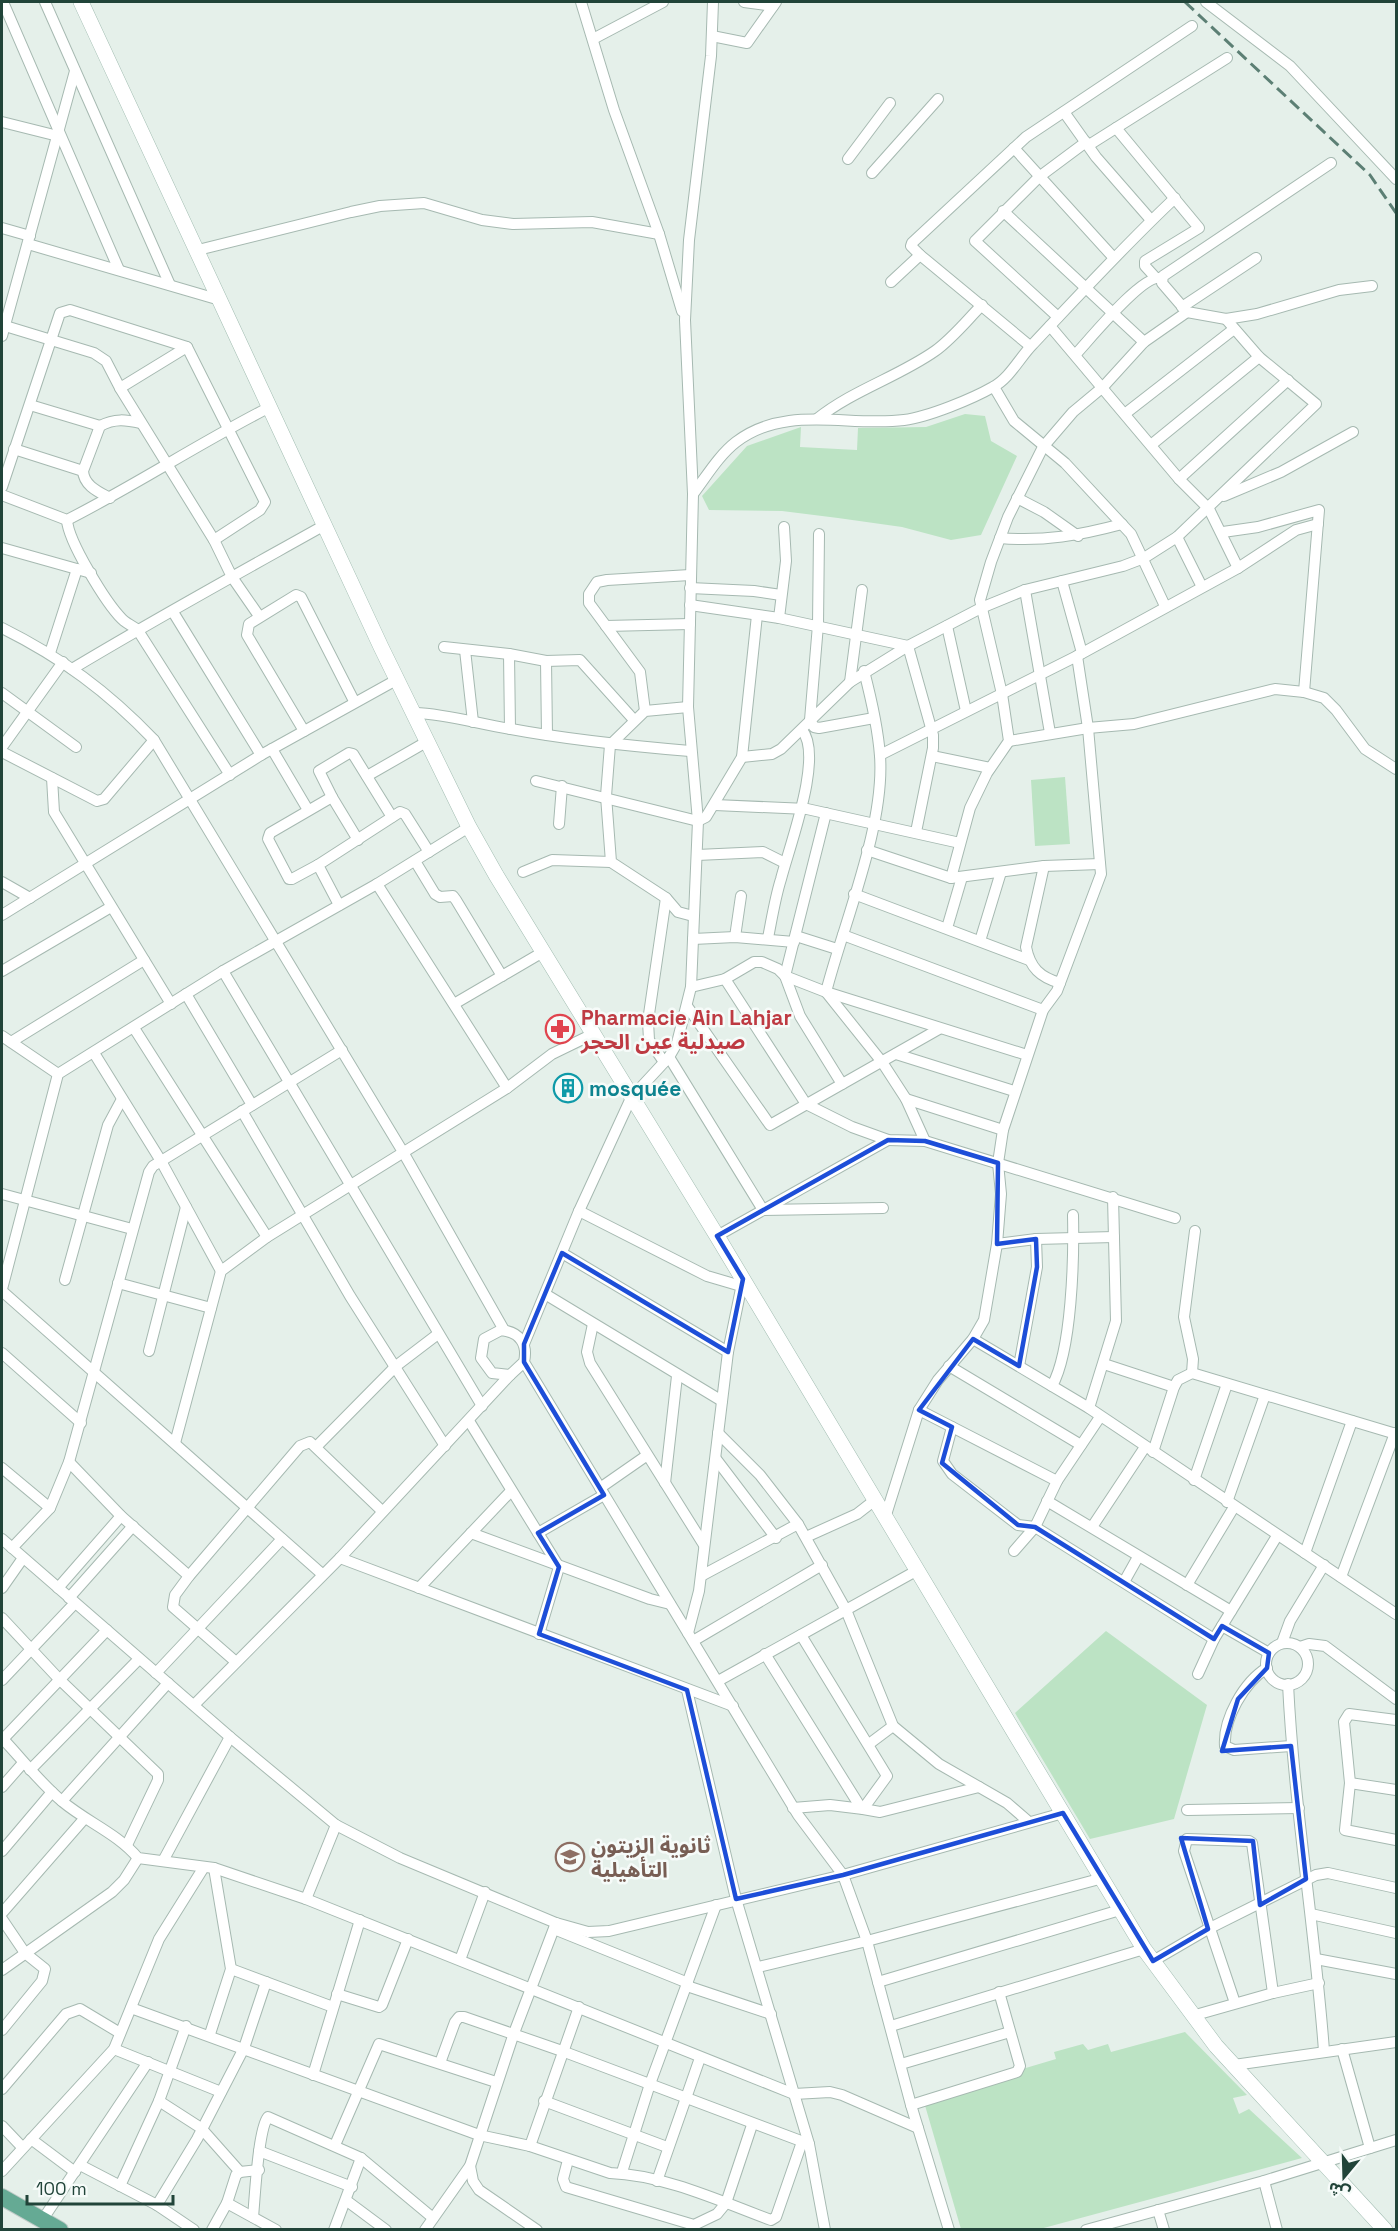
<svg xmlns="http://www.w3.org/2000/svg" width="1398" height="2231" font-family="'Space Grotesk','Noto Sans Arabic',sans-serif">
<rect width="100%" height="100%" fill="#e5f0ea"/>
<g fill="#bce3c4">
<path d="M 965,414 L 985,416 L 991,441 L 1017,456 L 981,535 L 951,540 L 902,527 L 838,518 L 782,511 L 709,510 L 702,496 L 747,446 L 801,427 L 800,447 L 857,450 L 858,428 L 926,427 Z"/>
<path d="M 1065,777 L 1070,844 L 1035,846 L 1031,780 Z"/>
<path d="M 1106,1631 L 1207,1705 L 1174,1819 L 1090,1839 L 1015,1713 Z"/>
<path d="M 1185,2032 L 1247,2095 L 1233,2098 L 1239,2114 L 1249,2109 L 1302,2158 L 1040,2229 L 961,2229 L 924,2102 L 1020,2077 L 1019,2070 L 1056,2059 L 1054,2052 L 1083,2044 L 1088,2050 L 1108,2044 L 1111,2052 Z"/>
</g>
<g fill="none" stroke-linecap="round" stroke-linejoin="round">
<g stroke="#a6b9b1" stroke-width="12">
<g id="minor">
<path d="M 3,2 L 119,270"/>
<path d="M 45,2 L 170,285"/>
<path d="M 581,2 L 614,110 L 659,234 L 682,311"/>
<path d="M 744,2 L 773,6"/>
<path d="M 1206,2 L 1290,66 L 1396,179"/>
<path d="M 712,36 L 747,43 L 776,2"/>
<path d="M 593,39 L 663,2"/>
<path d="M 1064,112 L 1096,157 L 1151,220"/>
<path d="M 2,122 L 58,136"/>
<path d="M 1116,128 L 1199,228 L 1145,261 L 1145,266 L 1155,277"/>
<path d="M 1089,145 L 1227,58"/>
<path d="M 1014,148 L 1113,257"/>
<path d="M 848,159 L 890,103"/>
<path d="M 1331,163 L 1163,276 L 1162,283 L 1187,312 L 1226,319 L 1257,314 L 1339,290 L 1372,286"/>
<path d="M 872,173 L 938,99"/>
<path d="M 1003,211 L 1144,342"/>
<path d="M 2,228 L 30,236"/>
<path d="M 28,244 L 220,300"/>
<path d="M 198,250 L 351,212 L 380,206 L 424,203 L 482,220 L 513,224 L 592,222 L 659,234"/>
<path d="M 891,282 L 920,255"/>
<path d="M 1182,307 L 1256,258"/>
<path d="M 1058,317 L 975,241 L 1039,177 L 1086,142"/>
<path d="M 2,325 L 94,353 L 106,361 L 120,388 L 214,540 L 232,577 L 259,616"/>
<path d="M 1050,326 L 1179,479 L 1209,509 L 1238,568"/>
<path d="M 2,336 L 75,71"/>
<path d="M 1030,346 L 920,255 L 911,246 L 912,243 L 1026,137 L 1192,26"/>
<path d="M 1076,354 C 1090,339 1142,275 1160,278"/>
<path d="M 994,387 L 1014,421 L 1065,463 L 1131,534 L 1165,606"/>
<path d="M 120,388 L 187,347"/>
<path d="M 30,405 L 100,426"/>
<path d="M 1126,413 L 1234,329"/>
<path d="M 817,419 C 853,390 898,377 935,351 C 953,338 967,320 982,305"/>
<path d="M 1151,445 L 1259,357"/>
<path d="M 14,449 L 83,471"/>
<path d="M 1179,479 L 1288,380"/>
<path d="M 2,487 L 60,313 L 70,310 L 187,347 L 265,502 L 260,510 L 214,540"/>
<path d="M 693,494 C 706,477 719,455 736,442 C 786,404 847,427 904,420 C 928,417 972,399 993,387 C 1010,378 1020,357 1033,344 C 1080,294 1125,245 1175,198"/>
<path d="M 2,495 L 67,520 C 136,485 201,442 270,407"/>
<path d="M 1224,496 L 1281,472 L 1353,432"/>
<path d="M 110,498 C 99,492 84,486 83,471 L 100,426 C 115,418 126,420 141,423"/>
<path d="M 1017,498 L 1044,512 L 1078,536"/>
<path d="M 67,520 C 68,541 106,603 122,619 C 126,623 132,626 137,629 L 230,775"/>
<path d="M 1223,532 L 1258,527 L 1319,510 L 1304,692"/>
<path d="M 819,534 L 818,625 L 810,720 L 814,727 L 819,728 L 874,718"/>
<path d="M 1177,537 L 1202,587"/>
<path d="M 1000,538 C 1043,542 1081,535 1122,524"/>
<path d="M 2,548 L 91,573"/>
<path d="M 1062,581 L 1082,653"/>
<path d="M 690,588 L 754,591 L 781,595"/>
<path d="M 1025,590 L 1050,733"/>
<path d="M 690,605 L 779,618 L 908,646 L 933,735 L 933,748 L 916,832"/>
<path d="M 173,612 L 261,755"/>
<path d="M 779,618 L 786,561 L 784,527"/>
<path d="M 606,626 L 690,624"/>
<path d="M 947,626 L 966,711"/>
<path d="M 2,628 C 62,658 107,691 154,740 L 403,1152 L 504,1330"/>
<path d="M 444,647 L 509,654 L 546,661 L 580,660 L 634,720"/>
<path d="M 465,650 L 473,722"/>
<path d="M 50,653 L 77,569"/>
<path d="M 509,654 L 510,729"/>
<path d="M 546,661 L 547,735"/>
<path d="M 72,669 C 155,619 239,573 323,526"/>
<path d="M 864,671 C 871,698 878,728 880,756 C 885,826 844,922 826,992 L 882,1062 L 906,1099 L 925,1141"/>
<path d="M 850,682 L 862,590"/>
<path d="M 2,693 L 76,747"/>
<path d="M 688,707 L 645,711 L 610,745 L 606,796 L 611,862 L 666,898 L 678,912 L 693,916"/>
<path d="M 645,711 L 640,672 L 589,603 L 589,594 L 597,582 L 607,580 L 690,575"/>
<path d="M 415,713 C 448,714 478,724 511,729 C 570,740 630,746 690,751"/>
<path d="M 304,731 L 247,635 L 249,624 L 296,595 L 301,597 L 354,701"/>
<path d="M 1009,741 L 1088,728 L 1134,724 L 1275,689 L 1304,692 L 1324,698 L 1336,710 L 1365,749 L 1396,769"/>
<path d="M 2,747 L 63,662"/>
<path d="M 272,749 L 308,810"/>
<path d="M 2,752 L 97,801 L 104,799 L 154,740"/>
<path d="M 880,755 L 1077,656 L 1238,568 L 1296,530 L 1318,524"/>
<path d="M 932,756 L 990,768"/>
<path d="M 742,757 L 772,754 L 781,749 L 850,682 L 908,646 L 981,608 L 1025,590 L 1123,566 L 1144,558 L 1177,537 L 1316,404 L 1259,357 L 1226,319"/>
<path d="M 367,776 L 428,741"/>
<path d="M 52,778 L 54,812 L 171,1004"/>
<path d="M 536,781 L 698,821 L 706,817 L 742,757 L 757,615"/>
<path d="M 332,797 L 319,771 L 349,753 L 353,754 L 392,817"/>
<path d="M 715,805 L 807,809 L 960,843"/>
<path d="M 826,813 L 785,976 L 800,1016 L 842,1084"/>
<path d="M 559,824 L 562,786"/>
<path d="M 867,850 L 951,878 L 1044,866 L 1100,864"/>
<path d="M 697,855 L 763,852 L 785,863"/>
<path d="M 415,861 L 435,894 L 440,897 L 453,896 L 456,900 L 502,976"/>
<path d="M 318,865 L 292,879 L 289,879 L 268,839 L 270,833 L 332,797 L 358,840"/>
<path d="M 1044,866 L 1026,947 C 1030,968 1040,977 1060,983"/>
<path d="M 523,872 L 552,860 L 611,862"/>
<path d="M 951,878 L 970,808 L 987,773 L 1009,741 L 1002,694 L 980,600 L 991,562 L 1008,517 L 1043,447 L 1073,412 L 1103,387 L 1144,342 L 1187,312"/>
<path d="M 2,882 L 30,898"/>
<path d="M 377,884 L 507,1088"/>
<path d="M 854,894 L 1029,960"/>
<path d="M 339,905 L 318,865 L 400,812 L 405,814 L 429,852"/>
<path d="M 2,915 L 261,755 L 398,679"/>
<path d="M 947,928 L 962,877"/>
<path d="M 843,935 L 1043,1010"/>
<path d="M 796,936 L 837,949"/>
<path d="M 735,937 L 741,896"/>
<path d="M 768,938 C 772,918 775,898 781,879 C 789,847 824,756 802,730"/>
<path d="M 693,939 L 735,937 L 794,942"/>
<path d="M 980,941 L 1001,872"/>
<path d="M 2,971 L 111,907"/>
<path d="M 223,971 L 482,1406"/>
<path d="M 725,979 L 806,1104 L 852,1127 L 888,1140 L 925,1141 L 1175,1218"/>
<path d="M 691,987 L 725,979 L 754,962 L 762,962 L 778,969 L 785,976 L 826,992 L 1027,1055"/>
<path d="M 186,994 L 252,1105"/>
<path d="M 454,1004 L 543,952"/>
<path d="M 687,1006 L 770,1125 L 939,1029"/>
<path d="M 134,1028 L 267,1237"/>
<path d="M 2,1036 L 58,1074"/>
<path d="M 11,1042 L 144,960"/>
<path d="M 94,1053 L 161,1161 L 221,1271"/>
<path d="M 896,1054 L 1014,1091"/>
<path d="M 669,1057 L 763,1210 L 883,1208"/>
<path d="M 664,1062 L 649,1040 L 648,1021 L 666,898"/>
<path d="M 906,1099 L 1003,1130"/>
<path d="M 242,1111 L 350,1296 L 445,1446"/>
<path d="M 2,1194 L 132,1229"/>
<path d="M 579,1211 L 707,1276 L 741,1286"/>
<path d="M 717,1236 L 888,1140"/>
<path d="M 997,1244 L 1036,1239 L 1114,1237"/>
<path d="M 562,1253 L 728,1352"/>
<path d="M 65,1280 L 108,1125 L 122,1099"/>
<path d="M 118,1283 L 211,1308"/>
<path d="M 2,1289 L 58,1074 L 223,971 L 377,884 L 469,827"/>
<path d="M 2,1291 L 322,1574"/>
<path d="M 545,1294 L 722,1401"/>
<path d="M 593,1324 L 587,1352 L 590,1363 L 704,1545"/>
<path d="M 973,1339 L 1089,1408 L 1396,1614"/>
<path d="M 524,1344 L 579,1211 L 631,1098 L 669,1057 L 677,1043 L 691,987 L 698,821 L 688,707 L 693,494 L 685,320 L 689,240 L 711,56 L 713,2"/>
<path d="M 149,1351 L 186,1207"/>
<path d="M 2,1353 L 81,1423"/>
<path d="M 524,1362 L 510,1375 L 492,1373 L 481,1358 L 484,1339 L 501,1330 C 520,1332 528,1344 524,1362 L 798,1815 L 843,1875 L 867,1941 L 911,2105 L 949,2230"/>
<path d="M 1104,1364 L 1174,1387"/>
<path d="M 949,1366 L 1081,1445"/>
<path d="M 1019,1366 L 1037,1267 L 1036,1239"/>
<path d="M 1192,1373 L 1193,1359 L 1184,1317 L 1195,1231"/>
<path d="M 1052,1386 C 1072,1350 1074,1258 1073,1215"/>
<path d="M 1089,1408 L 1116,1321 L 1113,1197"/>
<path d="M 919,1410 L 1057,1481"/>
<path d="M 469,1421 L 559,1567 L 539,1634"/>
<path d="M 952,1427 L 943,1461 L 952,1474 L 1018,1525 L 1035,1527 L 1214,1639"/>
<path d="M 718,1433 L 760,1475 L 798,1524 L 846,1610 L 893,1726 L 939,1764 L 1007,1803 L 1029,1822"/>
<path d="M 175,1443 L 221,1271 L 267,1237 L 507,1088 L 552,1054 L 593,1034"/>
<path d="M 316,1447 L 396,1366 L 438,1334"/>
<path d="M 1153,1452 L 1174,1387 L 1178,1380 L 1192,1373 L 1396,1434"/>
<path d="M 716,1459 L 776,1538"/>
<path d="M 69,1462 L 121,1516 L 189,1576"/>
<path d="M 2,1468 L 50,1508"/>
<path d="M 1194,1480 L 1227,1384"/>
<path d="M 665,1483 L 677,1376"/>
<path d="M 600,1488 L 646,1456"/>
<path d="M 1047,1501 L 1231,1611"/>
<path d="M 1227,1502 L 1265,1395"/>
<path d="M 885,1518 L 919,1410 L 938,1380 L 973,1339 L 984,1320 L 997,1244 L 1001,1194 L 998,1163 L 1003,1130 L 1043,1010 L 1057,991 L 1101,874 L 1088,728 L 1077,656"/>
<path d="M 1092,1527 L 1145,1447"/>
<path d="M 471,1533 L 650,1599 L 670,1604"/>
<path d="M 538,1533 L 604,1495"/>
<path d="M 806,1537 L 857,1514 L 875,1500"/>
<path d="M 2,1539 L 230,1737 L 336,1825 L 400,1858 L 556,1923 L 588,1932 L 609,1931 L 843,1875 L 1063,1813"/>
<path d="M 12,1548 L 50,1508 L 69,1462 L 149,1172 L 153,1166 L 342,1050"/>
<path d="M 1014,1551 L 1035,1527 L 1057,1481 L 1100,1417"/>
<path d="M 1305,1553 L 1352,1421"/>
<path d="M 340,1558 L 733,1706"/>
<path d="M 701,1576 L 798,1524"/>
<path d="M 1341,1577 L 1395,1433"/>
<path d="M 1124,1582 L 1138,1557"/>
<path d="M 1187,1585 L 1234,1507"/>
<path d="M 2,1588 L 23,1558"/>
<path d="M 58,1588 L 121,1516"/>
<path d="M 419,1588 L 511,1491"/>
<path d="M 69,1598 L 133,1526"/>
<path d="M 2,1618 L 59,1679 L 158,1774 L 158,1780 L 127,1845"/>
<path d="M 1222,1626 L 1269,1653"/>
<path d="M 688,1633 L 699,1591 L 728,1352 L 743,1279"/>
<path d="M 693,1641 L 822,1565"/>
<path d="M 1282,1643 L 1290,1621 L 1324,1565"/>
<circle cx="1287" cy="1664" r="21"/>
<path d="M 1300,1647 L 1309,1644 L 1325,1646 L 1396,1699"/>
<path d="M 765,1654 L 861,1808"/>
<path d="M 236,1662 L 173,1607 L 175,1595 L 189,1576 L 300,1446 L 310,1442 L 382,1511"/>
<path d="M 1267,1668 C 1244,1682 1223,1719 1225,1746 L 1234,1750 L 1291,1746"/>
<path d="M 156,1673 L 282,1539"/>
<path d="M 1198,1674 L 1214,1639 L 1277,1536"/>
<path d="M 2,1680 L 75,1603"/>
<path d="M 718,1681 L 916,1571"/>
<path d="M 1288,1684 C 1294,1807 1315,1928 1324,2051"/>
<path d="M 687,1690 L 736,1899 L 809,2144 L 825,2230"/>
<path d="M 194,1705 L 340,1558 L 510,1375"/>
<path d="M 1396,1720 L 1349,1714 L 1344,1722 L 1350,1783 L 1345,1830 L 1396,1840"/>
<path d="M 2,1738 C 22,1759 40,1783 63,1802 C 87,1822 118,1834 138,1858 L 214,1868 L 306,1899 L 794,2094 L 830,2092 L 842,2095 L 918,2128"/>
<path d="M 3,1739 L 107,1630"/>
<path d="M 869,1744 L 893,1726"/>
<path d="M 30,1770 L 139,1659"/>
<path d="M 1350,1783 L 1396,1790"/>
<path d="M 2,1787 L 23,1763"/>
<path d="M 62,1801 L 168,1683"/>
<path d="M 793,1808 L 830,1805 L 863,1809 L 887,1776 L 801,1635"/>
<path d="M 863,1809 L 880,1812 L 979,1787"/>
<path d="M 1187,1810 L 1299,1808"/>
<path d="M 2,1851 L 52,1792"/>
<path d="M 163,1861 L 230,1737"/>
<path d="M 306,1899 L 336,1825"/>
<path d="M 2,1913 L 84,1819"/>
<path d="M 1311,1914 L 1396,1933"/>
<path d="M 2,1919 L 25,1953 L 45,1969 L 42,1981 L 2,2030"/>
<path d="M 554,1929 L 688,1983"/>
<path d="M 1316,1959 L 1396,1974"/>
<path d="M 460,1960 L 485,1892"/>
<path d="M 1153,1961 L 1208,1929 L 1316,1875 L 1328,1873 L 1396,1888"/>
<path d="M 758,1967 L 867,1941 L 1103,1878"/>
<path d="M 231,1969 L 333,2007"/>
<path d="M 2,1970 L 112,1892 L 124,1880 L 138,1858"/>
<path d="M 878,1982 L 1120,1910"/>
<path d="M 687,1986 L 771,2014"/>
<path d="M 337,1994 L 379,2007 L 382,2005 L 408,1939"/>
<path d="M 1235,2003 L 1184,1851 L 1187,1839 L 1249,1841 L 1252,1843 L 1273,1993"/>
<path d="M 131,2008 L 479,2135 L 530,2146 L 610,2173 C 664,2175 720,2201 771,2220 L 776,2217 L 802,2142"/>
<path d="M 1192,2016 L 1273,1993 L 1319,1983"/>
<path d="M 891,2026 L 1144,1949"/>
<path d="M 210,2034 L 231,1969 L 214,1868"/>
<path d="M 114,2049 L 221,2092"/>
<path d="M 1342,2049 L 1370,2148"/>
<path d="M 440,2063 L 455,2022 L 459,2017 L 464,2017 L 562,2051 L 809,2144"/>
<path d="M 901,2064 L 1010,2032"/>
<path d="M 1234,2065 L 1396,2042"/>
<path d="M 313,2075 L 360,1920"/>
<path d="M 2,2089 L 66,2014 L 80,2009 L 120,2033"/>
<path d="M 159,2101 L 201,2128 L 240,2172"/>
<path d="M 544,2101 L 667,2147"/>
<path d="M 911,2105 L 1017,2072 L 1020,2066 L 999,1992"/>
<path d="M 2,2126 L 22,2147"/>
<path d="M 31,2139 L 75,2172"/>
<path d="M 335,2145 L 379,2044 L 496,2082"/>
<path d="M 530,2146 L 579,2007"/>
<path d="M 259,2151 L 352,2187"/>
<path d="M 568,2160 L 563,2179 L 566,2187 L 694,2225 L 717,2214 L 726,2203 L 752,2125"/>
<path d="M 80,2165 L 157,2205 L 194,2230"/>
<path d="M 470,2166 L 473,2181 L 479,2190 L 537,2230"/>
<path d="M 2,2171 L 114,2049 L 159,1939 L 204,1867"/>
<path d="M 622,2172 L 650,2084 L 716,1905"/>
<path d="M 657,2181 L 700,2058"/>
<path d="M 1264,2181 L 1277,2230"/>
<path d="M 120,2186 L 159,2101 L 186,2026"/>
<path d="M 347,2201 L 386,2230"/>
<path d="M 227,2203 L 276,2230"/>
<path d="M 157,2205 L 197,2139 L 244,2048 L 266,1982"/>
<path d="M 1158,2210 L 1164,2230"/>
<path d="M 253,2217 C 255,2197 258,2129 268,2117 L 361,2158 L 433,2218"/>
<path d="M 43,2219 L 148,2062"/>
<path d="M 212,2230 L 227,2203 L 236,2175 L 240,2172 L 259,2170"/>
<path d="M 334,2230 L 361,2158"/>
<path d="M 425,2230 L 470,2166 L 514,2033 L 556,1923"/>
<path d="M 1086,2230 L 1264,2181 L 1396,2140"/>
</g>
</g>
<g stroke="#a2bdb2" stroke-width="16">
<path id="secondary" d="M 81,2 L 381,647 L 469,827 L 496,875 L 717,1236 L 1144,1949 L 1216,2046 L 1385,2230"/>
</g>
<g stroke="#c1cbc8" stroke-width="18">
<path id="primary" d="M 2,2197 L 60,2230"/>
</g>
<use href="#minor" stroke="#fff" stroke-width="10"/>
<use href="#secondary" stroke="#fff" stroke-width="15"/>
<use href="#primary" stroke="#65aa94" stroke-width="16"/>
<path stroke="#5c7f74" stroke-width="3" stroke-dasharray="12 6" stroke-linecap="butt" d="M 1185,2 L 1370,175 L 1396,213"/>
</g>
<path fill="none" stroke="#1d4ed8" stroke-width="4.5" stroke-linejoin="round" d="M 888,1140 L 925,1141 L 998,1163 L 997,1244 L 1036,1239 L 1037,1267 L 1019,1366 L 973,1339 L 919,1410 L 952,1427 L 942,1463 L 1018,1525 L 1035,1527 L 1214,1639 L 1222,1626 L 1269,1653 L 1267,1668 L 1238,1699 L 1222,1751 L 1291,1746 L 1306,1879 L 1260,1905 L 1253,1841 L 1181,1838 L 1208,1929 L 1153,1961 L 1063,1813 L 843,1875 L 736,1899 L 687,1690 L 539,1634 L 559,1567 L 538,1533 L 604,1495 L 524,1362 L 524,1344 L 562,1253 L 728,1352 L 743,1279 L 717,1236 Z"/>
<defs>
<g id="pharmacy-ring" transform="scale(1.5)"><circle r="9.5" fill="#f6fbf9" stroke="#e0444e" stroke-width="1.5"/><path d="M-2-6h4v4h4v4h-4v4h-4v-4h-4v-4h4Z" fill="#e0444e"/></g>
<g id="building-ring" transform="scale(1.5)"><circle r="9.5" fill="#f6fbf9" stroke="#0f9aa8" stroke-width="1.5"/><path d="M-4-6H4V6H1V3H-1V6H-4ZM-2.5-4.3h1.7v1.8h-1.7ZM.8-4.3h1.7v1.8H.8ZM-2.5-1h1.7V.8h-1.7ZM.8-1h1.7V.8H.8Z" fill="#0f9aa8"/></g>
<g id="school-ring" transform="scale(1.5)"><circle r="9.5" fill="#f6fbf9" stroke="#8d6e63" stroke-width="1.5"/><path d="M0-5L7-2L0 1L-7-2ZM-4 1L0 2.5L4 1V4Q0 6-4 4Z" fill="#8d6e63"/></g>
</defs>
<g fill-rule="evenodd">
<use href="#pharmacy-ring" x="560" y="1029"/>
<use href="#building-ring" x="568" y="1088"/>
<use href="#school-ring" x="570" y="1857"/>
</g>
<g text-anchor="middle" dominant-baseline="central" stroke-width="5" stroke-linejoin="round" paint-order="stroke">
<g font-size="21" font-weight="bold" fill="#be3a42" stroke="#f6fbf9" text-anchor="start">
<text x="581" y="1017">Pharmacie Ain Lahjar<tspan x="581" dy="24">صيدلية عين الحجر</tspan></text>
</g>
<g font-size="21" font-weight="bold" fill="#0d838f" stroke="#f6fbf9" text-anchor="start">
<text x="589" y="1088">mosquée</text>
</g>
<g font-size="21" font-weight="bold" fill="#785e54" stroke="#f6fbf9" text-anchor="start">
<text x="591" y="1845">ثانوية الزيتون<tspan x="591" dy="24">التأهيلية</tspan></text>
</g>
</g>
<rect width="1398" height="2231" fill="none" stroke="#214439" stroke-width="6"/>
<g transform="translate(1344 2177) rotate(199)" stroke="#f6fbf9" stroke-width="4.5" paint-order="stroke">
<path d="M0-4.5L10 22L0 15L-10 22Z" fill="#214439"/>
<text y="-9" font-size="16" font-weight="bold" text-anchor="middle" fill="#214439">ش</text>
</g>
<path d="M27 2195v9h146v-9" fill="none" stroke="#214439" stroke-width="3"/>
<text x="36" y="2195" font-size="18" fill="#214439" stroke="#f6fbf9" stroke-width="4.5" paint-order="stroke">100 m</text>
</svg>
